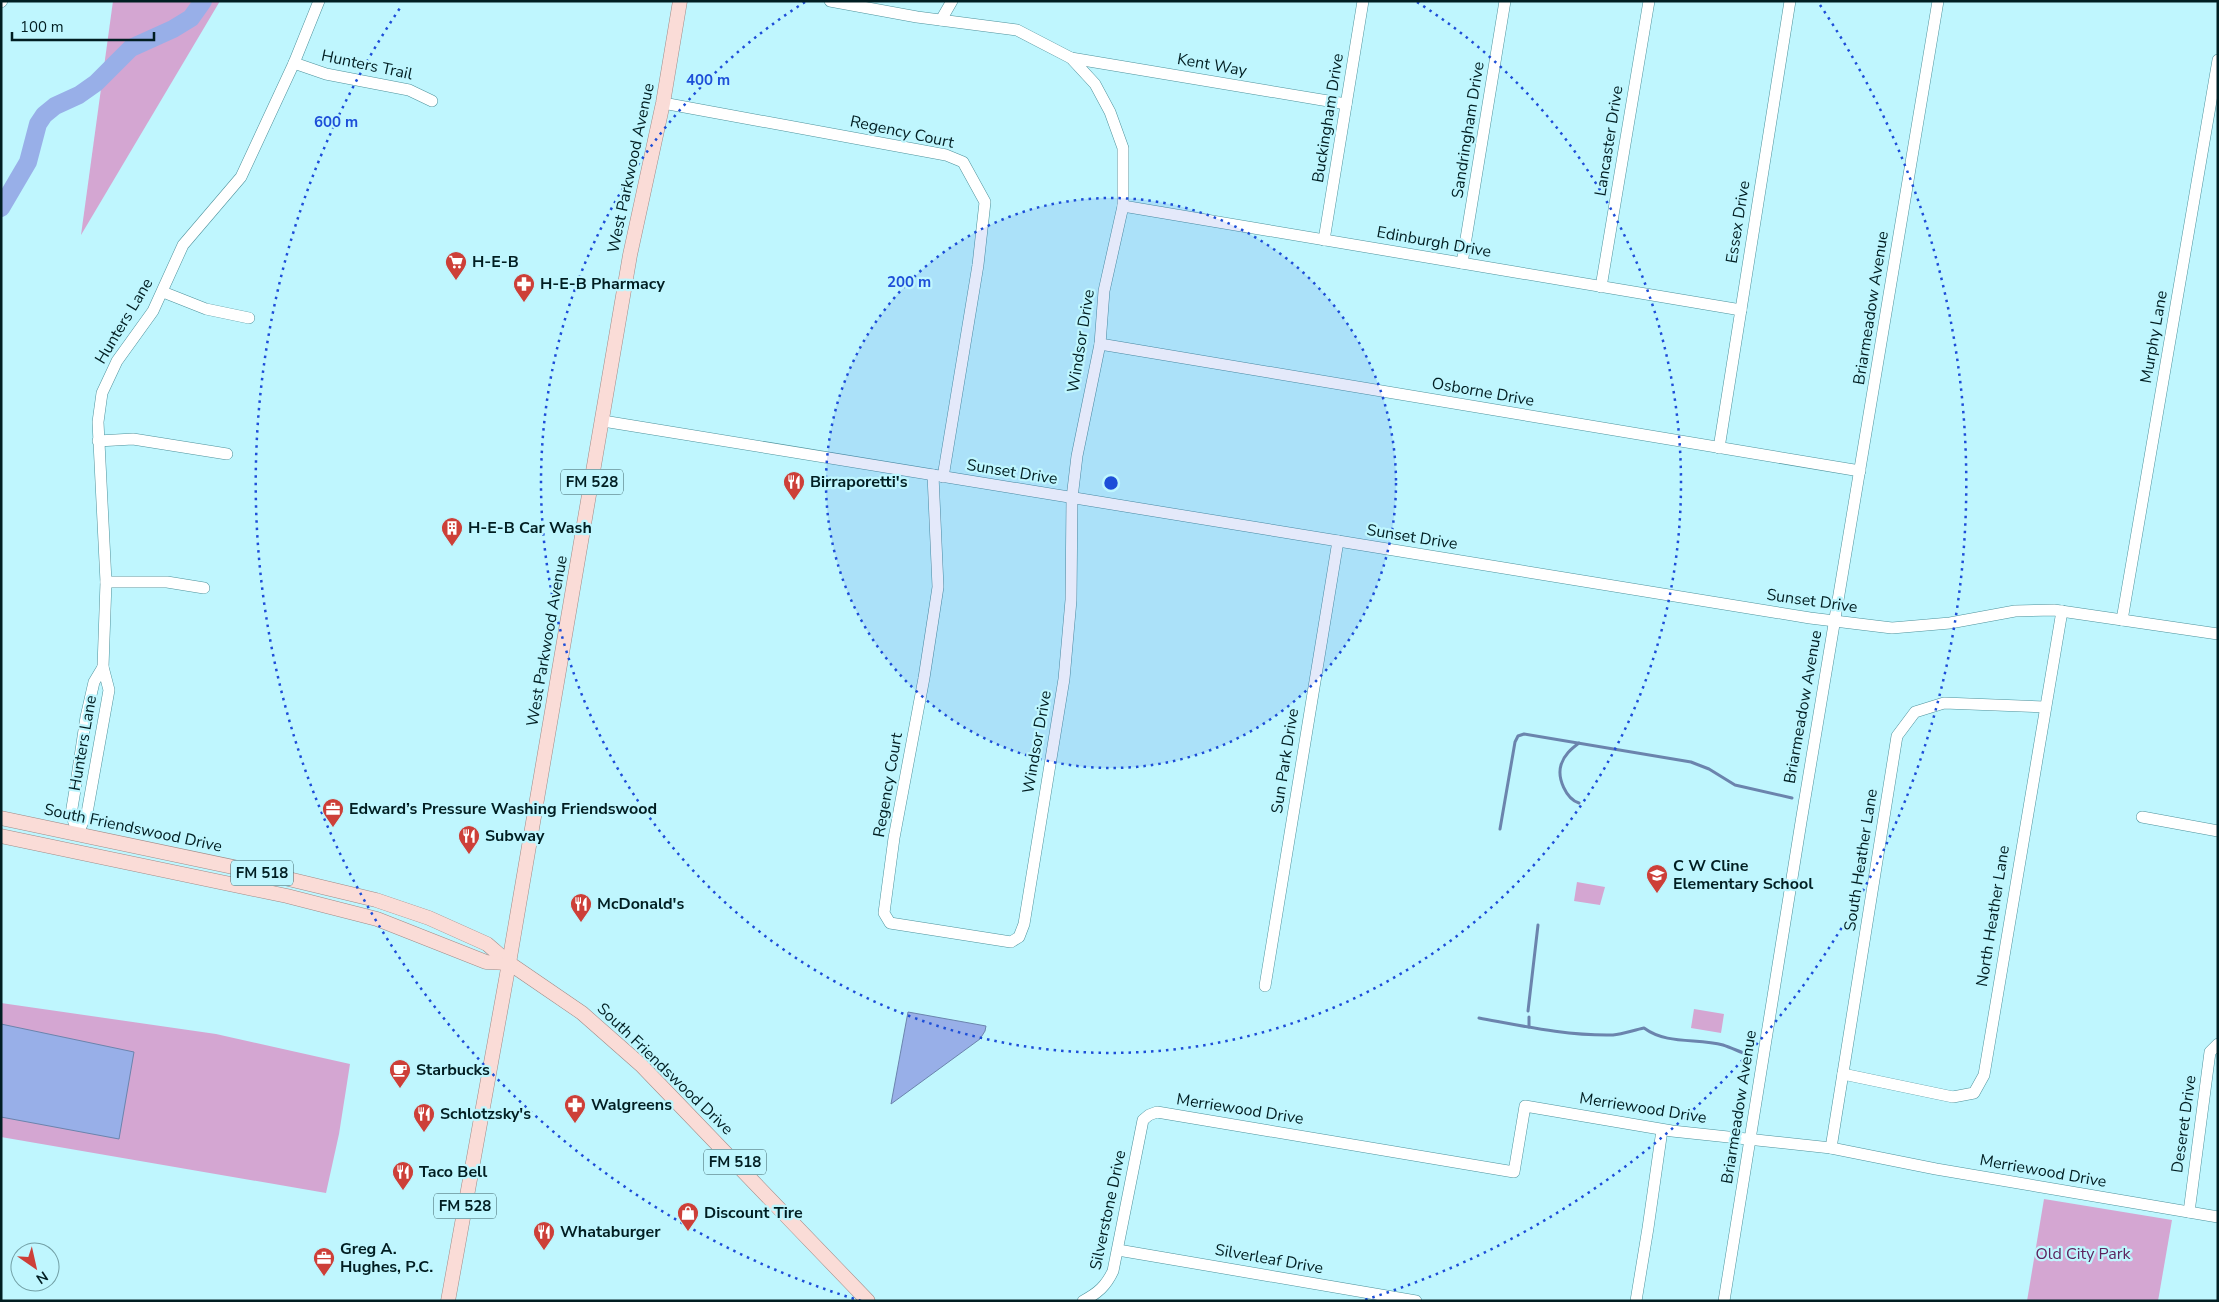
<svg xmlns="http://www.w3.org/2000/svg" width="2219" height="1302" font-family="'Nunito Sans',sans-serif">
<rect width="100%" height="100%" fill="#bff6fe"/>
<g fill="#d4a6d2">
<path d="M 113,1 L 220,1 L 81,235 Z"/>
<path d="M 1577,882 L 1605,887 L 1600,905 L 1574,901 Z"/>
<path d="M 1,1003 L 216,1034 L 350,1064 L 339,1134 L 326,1193 L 1,1137 Z"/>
<path d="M 1694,1009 L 1724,1014 L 1721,1033 L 1691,1028 Z"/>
<path d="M 2044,1199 L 2172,1220 L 2158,1301 L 2027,1301 Z"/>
</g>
<g fill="#98afe8" stroke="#6b84ad">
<path d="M 908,1012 L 986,1026 L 985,1031 L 980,1039 L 891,1104 Z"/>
<path d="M 1,1024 L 134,1052 L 119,1139 L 1,1117 Z"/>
</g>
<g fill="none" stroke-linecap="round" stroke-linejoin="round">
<g stroke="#6b84ad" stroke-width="3">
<path d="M 1579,743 C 1571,749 1564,755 1561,765 C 1557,778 1566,799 1579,803"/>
<path d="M 1500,829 L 1515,742 L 1518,736 L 1524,734 L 1691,762 L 1709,769 L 1735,785 L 1792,798"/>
<path d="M 1528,1011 L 1538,925"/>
<path d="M 1529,1017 L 1529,1027"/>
<path d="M 1479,1018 C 1523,1026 1568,1036 1613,1035 C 1623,1034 1634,1030 1644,1028 C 1667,1045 1697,1038 1723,1045 C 1732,1048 1740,1052 1749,1055"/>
</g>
<path stroke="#98afe8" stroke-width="18" d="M 1,208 L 28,162 L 38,124 L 44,115 L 55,106 L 79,95 L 96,83 L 131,48 L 173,29 L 191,18 L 203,1"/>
<g stroke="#4e929c" stroke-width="12">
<g id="minor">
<path d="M 830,1 L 917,17 L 1017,30 L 1071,58 L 1095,84 L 1110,112 L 1123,148 L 1123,206 L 1104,291 L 1100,344 L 1077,456 L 1072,498 L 1071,600 L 1064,679 L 1024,924 L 1019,937 L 1011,942 L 890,923 L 884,913 L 894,838 L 924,678 L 938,587 L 933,475"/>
<path d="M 1,2 L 2,1"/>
<path d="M 941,20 L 952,1"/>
<path d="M 1071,58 L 1346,104"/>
<path d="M 294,63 L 326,74 L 409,90 L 432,101"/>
<path d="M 663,103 L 946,155 L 963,162 L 985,202 L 978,265 L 943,477"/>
<path d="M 1123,206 L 1741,310"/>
<path d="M 1324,240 L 1363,1"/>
<path d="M 1462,263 L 1505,1"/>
<path d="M 1601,287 L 1649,1"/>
<path d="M 163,292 L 206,309 L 249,318"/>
<path d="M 1100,344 L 1860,471"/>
<path d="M 603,421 L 1810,618 L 1892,628 L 1950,623 L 2015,611 L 2054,610 L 2218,634"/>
<path d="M 98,441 L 133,439 L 227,454"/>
<path d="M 1719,448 L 1790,1"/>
<path d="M 106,582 L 167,582 L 204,588"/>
<path d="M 2122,620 L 2218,60"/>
<path d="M 2142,817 L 2218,831"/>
<path d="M 78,833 L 87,813 L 109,690 L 103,667 L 106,582 L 98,422 L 102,393 L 117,361 L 153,311 L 183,245 L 241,177 L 294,63 L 319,1"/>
<path d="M 78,833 L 71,814 L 75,790 L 86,717 L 94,682 L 103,667"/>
<path d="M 1265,986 L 1338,541"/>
<path d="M 1843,1074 L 1953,1097 L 1974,1093 L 1984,1075 L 2062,611"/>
<path d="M 1831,1148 L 1897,736 L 1915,712 L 1944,703 L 2044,707"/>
<path d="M 2189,1212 L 2210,1052 L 2218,1044"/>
<path d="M 1118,1250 L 1416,1301"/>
<path d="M 1083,1301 C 1098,1293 1106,1286 1113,1271 L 1143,1120 L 1149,1115 L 1157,1112 L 1514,1172 L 1525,1106 L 1672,1131 L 1831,1148 L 1936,1169 L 2218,1217"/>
<path d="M 1636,1301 L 1648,1228 L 1662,1130"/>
<path d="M 1724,1301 L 1801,822 L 1938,1"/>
</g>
</g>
<g stroke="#a08a87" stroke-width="15">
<g id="major">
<path d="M 1,818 L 276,876 L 376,900 L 429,918 L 487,944 L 509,963 L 582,1013 L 641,1065 L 868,1301"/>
<path d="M 1,836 L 287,896 L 377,919 L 486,962 L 509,963"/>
<path d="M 448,1301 L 509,963 L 630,255 L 663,103 L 680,1"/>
</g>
</g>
<use href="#minor" stroke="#fff" stroke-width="11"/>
<use href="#major" stroke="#fadcd7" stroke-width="14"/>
</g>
<circle cx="1111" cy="483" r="285" fill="#1d4ed8" fill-opacity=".12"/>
<g fill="none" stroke="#1d4ed8" stroke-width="2.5" stroke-dasharray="2.5 5">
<circle cx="1111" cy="483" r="285"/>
<path d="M1417 2A570 570 0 1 1 805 2"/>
<path d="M861 1301A855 855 0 0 1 402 5M1820 5A855 855 0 0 1 1361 1301"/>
</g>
<defs>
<g id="supermarket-pin" transform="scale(1.125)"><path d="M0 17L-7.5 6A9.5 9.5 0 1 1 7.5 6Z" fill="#cd3f38" stroke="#bff6fe"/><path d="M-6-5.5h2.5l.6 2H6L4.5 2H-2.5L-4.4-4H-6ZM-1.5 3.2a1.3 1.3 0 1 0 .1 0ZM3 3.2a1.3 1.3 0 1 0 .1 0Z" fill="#fff"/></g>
<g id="pharmacy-pin" transform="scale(1.125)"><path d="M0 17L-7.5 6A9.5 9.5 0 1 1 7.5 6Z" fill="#cd3f38" stroke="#bff6fe"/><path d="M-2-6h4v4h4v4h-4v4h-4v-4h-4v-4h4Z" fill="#fff"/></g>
<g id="restaurant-pin" transform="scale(1.125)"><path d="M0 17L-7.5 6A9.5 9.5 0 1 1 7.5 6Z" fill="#cd3f38" stroke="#bff6fe"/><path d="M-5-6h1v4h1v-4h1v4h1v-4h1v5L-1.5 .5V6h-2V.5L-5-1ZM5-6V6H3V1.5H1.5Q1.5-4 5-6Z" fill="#fff"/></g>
<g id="building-pin" transform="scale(1.125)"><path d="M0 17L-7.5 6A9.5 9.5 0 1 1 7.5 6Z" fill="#cd3f38" stroke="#bff6fe"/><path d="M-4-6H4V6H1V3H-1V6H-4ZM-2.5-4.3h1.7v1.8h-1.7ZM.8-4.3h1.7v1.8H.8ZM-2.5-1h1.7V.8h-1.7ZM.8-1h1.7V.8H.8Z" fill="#fff"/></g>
<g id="office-pin" transform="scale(1.125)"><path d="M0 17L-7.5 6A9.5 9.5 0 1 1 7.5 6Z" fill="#cd3f38" stroke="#bff6fe"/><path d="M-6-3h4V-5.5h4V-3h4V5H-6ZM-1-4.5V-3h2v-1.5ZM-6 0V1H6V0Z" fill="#fff"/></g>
<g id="school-pin" transform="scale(1.125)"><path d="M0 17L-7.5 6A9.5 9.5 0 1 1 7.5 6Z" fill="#cd3f38" stroke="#bff6fe"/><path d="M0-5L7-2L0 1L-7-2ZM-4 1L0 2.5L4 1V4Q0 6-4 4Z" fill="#fff"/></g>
<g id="cafe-pin" transform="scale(1.125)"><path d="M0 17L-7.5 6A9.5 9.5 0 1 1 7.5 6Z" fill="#cd3f38" stroke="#bff6fe"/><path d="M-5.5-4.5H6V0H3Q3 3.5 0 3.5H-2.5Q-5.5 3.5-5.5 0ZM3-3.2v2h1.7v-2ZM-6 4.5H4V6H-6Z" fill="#fff"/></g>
<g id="shop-pin" transform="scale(1.125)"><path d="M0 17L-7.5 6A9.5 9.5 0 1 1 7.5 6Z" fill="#cd3f38" stroke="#bff6fe"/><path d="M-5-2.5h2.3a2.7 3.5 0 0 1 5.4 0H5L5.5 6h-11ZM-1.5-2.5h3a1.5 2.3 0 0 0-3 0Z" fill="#fff"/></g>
</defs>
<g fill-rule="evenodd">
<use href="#supermarket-pin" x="456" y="262"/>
<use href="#pharmacy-pin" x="524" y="284"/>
<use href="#restaurant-pin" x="794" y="482"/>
<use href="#building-pin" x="452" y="528"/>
<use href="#office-pin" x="333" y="809"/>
<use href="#restaurant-pin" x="469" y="836"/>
<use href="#school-pin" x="1657" y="875"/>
<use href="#restaurant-pin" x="581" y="904"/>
<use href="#cafe-pin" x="400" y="1070"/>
<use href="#pharmacy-pin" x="575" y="1105"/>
<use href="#restaurant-pin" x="424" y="1114"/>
<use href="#restaurant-pin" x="403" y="1172"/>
<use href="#shop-pin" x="688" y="1213"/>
<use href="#restaurant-pin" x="544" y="1232"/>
<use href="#office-pin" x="324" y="1258"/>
</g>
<g text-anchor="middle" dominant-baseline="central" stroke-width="4.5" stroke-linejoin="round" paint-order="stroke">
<g fill="#bff6fe" stroke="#3a5f64" stroke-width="1">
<rect x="561" y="469.5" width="62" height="25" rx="4"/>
<rect x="231" y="860.5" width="62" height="25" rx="4"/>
<rect x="704" y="1149.5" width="62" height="25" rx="4"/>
<rect x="434" y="1193.5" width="62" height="25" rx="4"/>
</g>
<g font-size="15" font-weight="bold" fill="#011e22">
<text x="592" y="482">FM 528</text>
<text x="262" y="873">FM 518</text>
<text x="735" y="1162">FM 518</text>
<text x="465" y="1206">FM 528</text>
</g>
<g font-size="16" fill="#011e22" stroke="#bff6fe">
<text transform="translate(367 65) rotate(12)">Hunters Trail</text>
<text transform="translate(1212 65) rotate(10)">Kent Way</text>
<text transform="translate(1328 118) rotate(-81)">Buckingham Drive</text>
<text transform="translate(1468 130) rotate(-81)">Sandringham Drive</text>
<text transform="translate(902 132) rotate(12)">Regency Court</text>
<text transform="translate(1609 141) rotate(-81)">Lancaster Drive</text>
<text transform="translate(631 168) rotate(-78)">West Parkwood Avenue</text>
<text transform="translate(1738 222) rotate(-81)">Essex Drive</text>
<text transform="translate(1434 242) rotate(10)">Edinburgh Drive</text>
<text transform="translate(1871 308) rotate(-81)">Briarmeadow Avenue</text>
<text transform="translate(124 321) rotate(-59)">Hunters Lane</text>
<text transform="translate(2154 337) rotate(-80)">Murphy Lane</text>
<text transform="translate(1081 341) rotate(-81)">Windsor Drive</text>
<text transform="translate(1483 392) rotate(10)">Osborne Drive</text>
<text transform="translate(1012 472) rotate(9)">Sunset Drive</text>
<text transform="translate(1412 537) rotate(9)">Sunset Drive</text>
<text transform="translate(1812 601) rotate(8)">Sunset Drive</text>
<text transform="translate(547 641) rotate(-80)">West Parkwood Avenue</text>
<text transform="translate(1803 707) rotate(-80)">Briarmeadow Avenue</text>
<text transform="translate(1037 742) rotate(-80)">Windsor Drive</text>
<text transform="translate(83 743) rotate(-80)">Hunters Lane</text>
<text transform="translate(1285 761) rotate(-81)">Sun Park Drive</text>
<text transform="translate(888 785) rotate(-80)">Regency Court</text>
<text transform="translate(133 828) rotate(12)">South Friendswood Drive</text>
<text transform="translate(1861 860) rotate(-81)">South Heather Lane</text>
<text transform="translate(1993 916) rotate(-81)">North Heather Lane</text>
<text transform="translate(665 1069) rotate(44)">South Friendswood Drive</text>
<text transform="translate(1739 1107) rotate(-81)">Briarmeadow Avenue</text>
<text transform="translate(1643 1108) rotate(9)">Merriewood Drive</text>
<text transform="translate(1240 1109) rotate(9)">Merriewood Drive</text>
<text transform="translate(2184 1124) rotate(-82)">Deseret Drive</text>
<text transform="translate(2043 1171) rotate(10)">Merriewood Drive</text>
<text transform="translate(1108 1210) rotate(-78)">Silverstone Drive</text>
<text transform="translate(1269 1259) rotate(10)">Silverleaf Drive</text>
</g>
<g font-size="16" font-weight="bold" fill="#011e22" stroke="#bff6fe" text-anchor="start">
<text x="472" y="262">H-E-B</text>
<text x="540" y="284">H-E-B Pharmacy</text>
<text x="810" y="482">Birraporetti's</text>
<text x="468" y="528">H-E-B Car Wash</text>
<text x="349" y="809">Edward’s Pressure Washing Friendswood</text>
<text x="485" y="836">Subway</text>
<text x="1673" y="866">C W Cline<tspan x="1673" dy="18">Elementary School</tspan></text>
<text x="597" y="904">McDonald's</text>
<text x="416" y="1070">Starbucks</text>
<text x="591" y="1105">Walgreens</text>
<text x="440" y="1114">Schlotzsky's</text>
<text x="419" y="1172">Taco Bell</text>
<text x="704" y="1213">Discount Tire</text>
<text x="560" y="1232">Whataburger</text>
<text x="340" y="1249">Greg A.<tspan x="340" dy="18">Hughes, P.C.</tspan></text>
</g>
<g font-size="16" fill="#5d235e" stroke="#bff6fe">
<text x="2083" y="1254">Old City Park</text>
</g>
</g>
<circle cx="1111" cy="483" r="8" fill="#1d4ed8" stroke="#bff6fe" stroke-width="2.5"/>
<g font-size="15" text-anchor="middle" font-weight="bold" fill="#1d4ed8" stroke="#bff6fe" stroke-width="4.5" stroke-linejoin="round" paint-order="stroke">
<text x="708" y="85">400 m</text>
<text x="336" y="127">600 m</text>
<text x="909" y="287">200 m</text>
</g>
<rect width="2219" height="1302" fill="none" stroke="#011e22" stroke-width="5"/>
<g transform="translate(35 1267) rotate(146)"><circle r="24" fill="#bff6fe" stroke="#73a0a6"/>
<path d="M0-4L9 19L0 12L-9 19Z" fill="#cd3f38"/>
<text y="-8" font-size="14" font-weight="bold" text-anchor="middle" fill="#011e22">N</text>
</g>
<path d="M12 32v8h142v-8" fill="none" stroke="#011e22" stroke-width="2.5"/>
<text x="20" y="32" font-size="15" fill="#011e22" stroke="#bff6fe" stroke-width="4" paint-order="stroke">100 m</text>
</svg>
